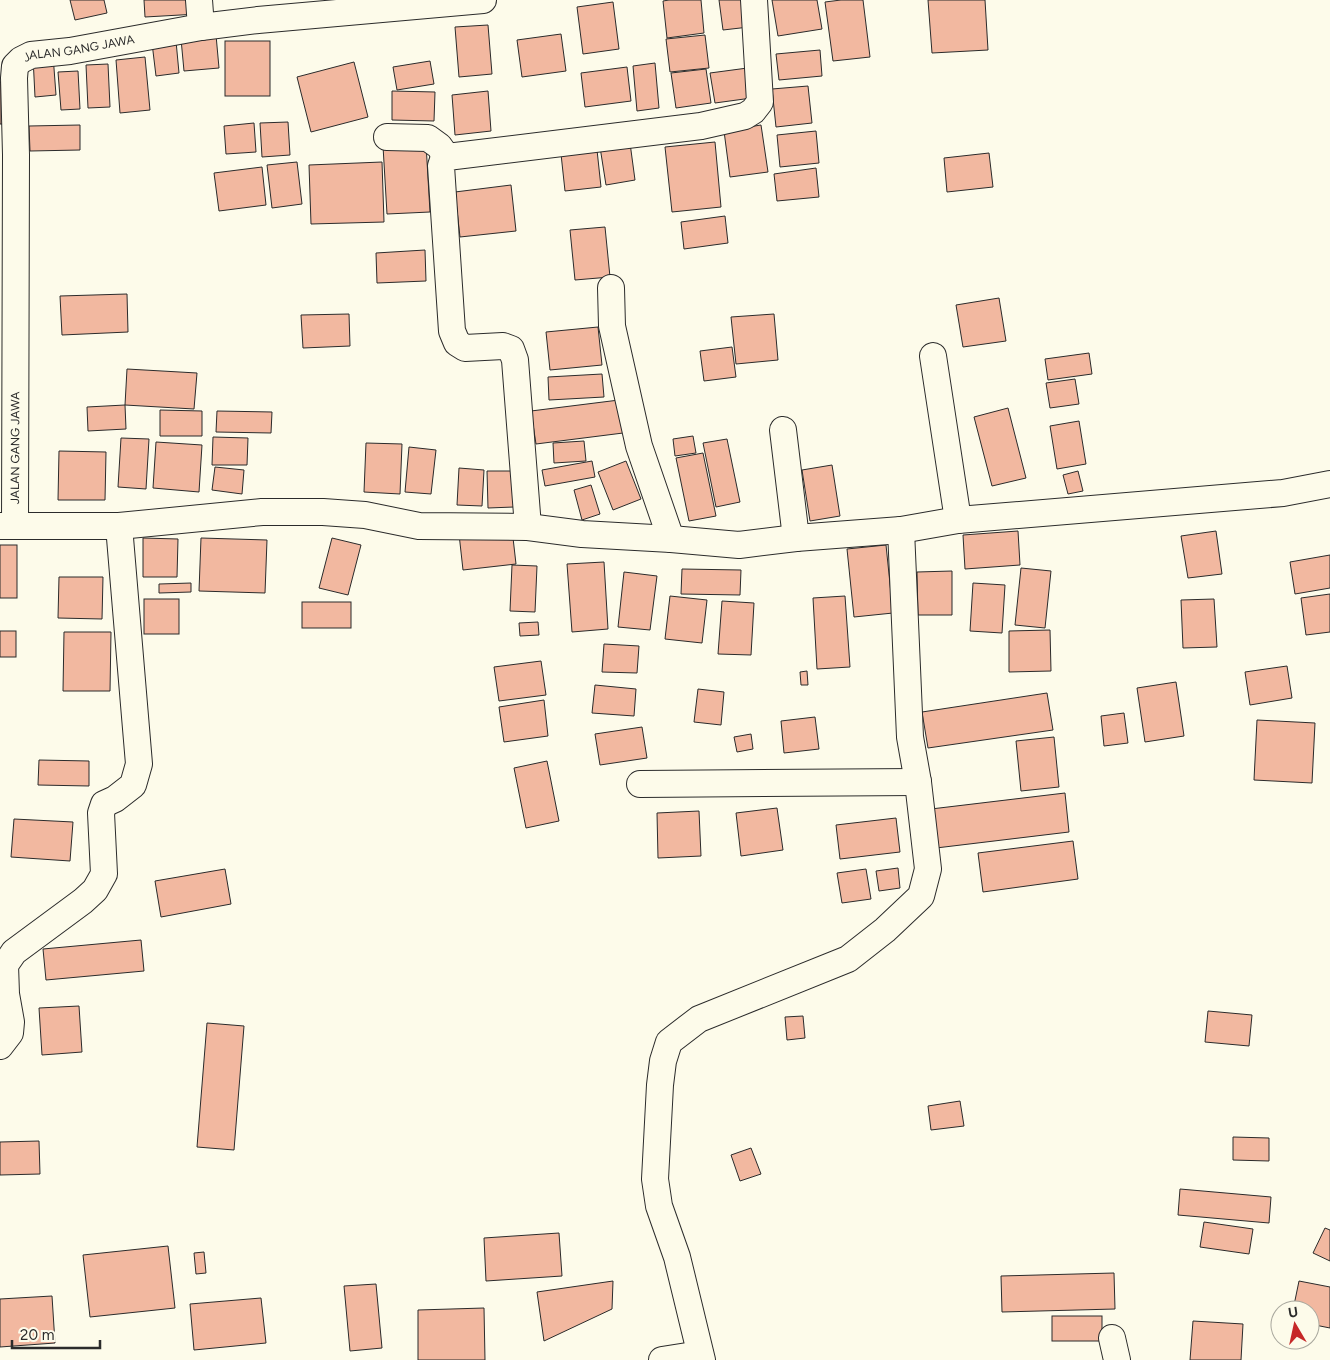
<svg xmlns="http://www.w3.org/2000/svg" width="1330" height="1360" font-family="Figtree,sans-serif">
<rect width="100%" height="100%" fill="#fdfbea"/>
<g fill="#f2b8a0" stroke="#2b2b2b">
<path d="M 70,0 L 104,0 L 107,13 L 75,20 Z"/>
<path d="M 144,0 L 197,0 L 198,14 L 145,17 Z"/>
<path d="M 669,0 L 701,0 L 704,33 L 667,38 L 663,1 Z"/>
<path d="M 719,0 L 745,0 L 749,27 L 723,30 Z"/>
<path d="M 772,0 L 817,0 L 822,29 L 778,36 Z"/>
<path d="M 841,0 L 863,0 L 870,57 L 833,61 L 825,2 Z"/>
<path d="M 928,0 L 985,0 L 988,50 L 932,53 Z"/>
<path d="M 613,2 L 619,49 L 583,54 L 577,7 Z"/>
<path d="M 488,25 L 492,74 L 459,77 L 455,27 Z"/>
<path d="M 561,34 L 566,71 L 522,77 L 517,40 Z"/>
<path d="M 216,35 L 219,68 L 184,71 L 181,39 Z"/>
<path d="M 705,35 L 709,68 L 670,72 L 666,39 Z"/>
<path d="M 176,41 L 179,73 L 156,76 L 152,43 Z"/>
<rect x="225" y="41" width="45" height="55"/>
<path d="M 820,50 L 822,76 L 779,80 L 776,54 Z"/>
<path d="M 53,55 L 56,95 L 35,97 L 33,57 Z"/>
<path d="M 145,57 L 150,110 L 120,113 L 116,60 Z"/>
<path d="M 430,61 L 434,84 L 397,90 L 393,67 Z"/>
<path d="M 354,62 L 368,117 L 311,132 L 297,77 Z"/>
<path d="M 655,63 L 659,108 L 637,111 L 633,66 Z"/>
<path d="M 108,64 L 110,107 L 88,108 L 86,65 Z"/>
<path d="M 627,67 L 631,101 L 585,107 L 581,73 Z"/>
<path d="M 755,67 L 759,97 L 715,103 L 710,73 Z"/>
<path d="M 706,69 L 711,103 L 676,108 L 671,73 Z"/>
<path d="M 78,71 L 80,109 L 61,110 L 58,72 Z"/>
<path d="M 0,82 L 5,82 L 7,124 L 0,124 Z"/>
<path d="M 808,86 L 812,123 L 776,127 L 772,89 Z"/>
<path d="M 392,91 L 435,92 L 434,121 L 392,120 Z"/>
<path d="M 488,91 L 491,131 L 455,135 L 452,95 Z"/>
<path d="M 288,122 L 290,155 L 262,157 L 260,123 Z"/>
<path d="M 254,123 L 256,152 L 226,154 L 224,126 Z"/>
<path d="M 80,125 L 80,150 L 30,151 L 29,126 Z"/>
<path d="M 761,125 L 768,172 L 730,177 L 724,131 Z"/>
<path d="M 816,131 L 819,163 L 780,167 L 777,135 Z"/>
<path d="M 715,142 L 721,207 L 672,212 L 665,147 Z"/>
<path d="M 630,143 L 635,180 L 606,185 L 600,147 Z"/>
<path d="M 426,144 L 430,212 L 387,214 L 383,146 Z"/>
<path d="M 597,150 L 601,187 L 565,191 L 561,154 Z"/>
<path d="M 989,153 L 993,187 L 947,192 L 944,158 Z"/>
<path d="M 297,162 L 302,204 L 272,208 L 267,165 Z"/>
<path d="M 382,162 L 384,222 L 311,224 L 309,165 Z"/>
<path d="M 262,167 L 266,205 L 219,211 L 214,173 Z"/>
<path d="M 816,168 L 819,197 L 777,201 L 774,174 Z"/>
<path d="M 511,185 L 516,231 L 460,237 L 455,192 Z"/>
<path d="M 725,216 L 728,243 L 684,249 L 681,222 Z"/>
<path d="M 605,227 L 610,277 L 575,280 L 570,230 Z"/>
<path d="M 425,250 L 426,281 L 377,283 L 376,253 Z"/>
<path d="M 127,294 L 128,332 L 62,335 L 60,296 Z"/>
<path d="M 999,298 L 1006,341 L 963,347 L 956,305 Z"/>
<path d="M 349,314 L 350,346 L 303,348 L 301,315 Z"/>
<path d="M 774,314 L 778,360 L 736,364 L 731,317 Z"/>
<path d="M 598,327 L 602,365 L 550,370 L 546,332 Z"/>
<path d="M 732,347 L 736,377 L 704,381 L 700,351 Z"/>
<path d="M 1089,353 L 1092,374 L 1048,380 L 1045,359 Z"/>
<path d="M 127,369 L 197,373 L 194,409 L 125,405 Z"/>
<path d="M 602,374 L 604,397 L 549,400 L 548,377 Z"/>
<path d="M 1075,379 L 1079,404 L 1050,408 L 1046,383 Z"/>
<path d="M 627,399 L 631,432 L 536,444 L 531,411 Z"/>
<path d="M 125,405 L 126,429 L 88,431 L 87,407 Z"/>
<path d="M 1008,408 L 1026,478 L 992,486 L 974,417 Z"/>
<path d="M 160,410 L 202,411 L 202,436 L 160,436 Z"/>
<path d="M 217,411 L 272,412 L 271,433 L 216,432 Z"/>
<path d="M 1079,421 L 1086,464 L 1057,469 L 1050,426 Z"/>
<path d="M 693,436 L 696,453 L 675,456 L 673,439 Z"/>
<path d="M 213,437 L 248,438 L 247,465 L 212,465 Z"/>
<path d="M 121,438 L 149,439 L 146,489 L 118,487 Z"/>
<path d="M 727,439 L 740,502 L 716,507 L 703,443 Z"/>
<path d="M 584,441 L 586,461 L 554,463 L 553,443 Z"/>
<path d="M 156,442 L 202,445 L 199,492 L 153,488 Z"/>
<path d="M 366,443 L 402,444 L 400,494 L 364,492 Z"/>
<path d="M 409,447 L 436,450 L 431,494 L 405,492 Z"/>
<path d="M 59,451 L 106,452 L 105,500 L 58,500 Z"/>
<path d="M 703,453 L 716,516 L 689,521 L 676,458 Z"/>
<path d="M 592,461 L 595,477 L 545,486 L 542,470 Z"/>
<path d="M 626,461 L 641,499 L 613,510 L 598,472 Z"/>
<path d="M 832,465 L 840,516 L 810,521 L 802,470 Z"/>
<path d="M 215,467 L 244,470 L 242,494 L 212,490 Z"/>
<path d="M 459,468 L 484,470 L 482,506 L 457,505 Z"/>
<path d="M 487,471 L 513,471 L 514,507 L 488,508 Z"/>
<path d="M 1078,471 L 1083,491 L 1068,494 L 1063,475 Z"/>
<path d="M 591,485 L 600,514 L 582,520 L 574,490 Z"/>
<path d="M 512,529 L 516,564 L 463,570 L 459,534 Z"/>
<path d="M 1018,531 L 1020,565 L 965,569 L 963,535 Z"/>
<path d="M 1216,531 L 1222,574 L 1188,578 L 1181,536 Z"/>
<path d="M 143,538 L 178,539 L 177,577 L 143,577 Z"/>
<path d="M 201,538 L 267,540 L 265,593 L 199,591 Z"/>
<path d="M 332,538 L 361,545 L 348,595 L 319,588 Z"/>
<rect x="0" y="545" width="17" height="53"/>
<path d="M 886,545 L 893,613 L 854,617 L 847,549 Z"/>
<path d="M 1330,555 L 1330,588 L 1295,594 L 1290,562 Z"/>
<path d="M 604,562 L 608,629 L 572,632 L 567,564 Z"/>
<path d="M 512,565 L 537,566 L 535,612 L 510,611 Z"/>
<path d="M 1021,568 L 1051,571 L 1045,628 L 1015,625 Z"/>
<path d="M 682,569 L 741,570 L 740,595 L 681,594 Z"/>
<path d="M 952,571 L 952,615 L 918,615 L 917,572 Z"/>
<path d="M 624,572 L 657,576 L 650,630 L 618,627 Z"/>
<path d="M 59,577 L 103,577 L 102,619 L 58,618 Z"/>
<path d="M 191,583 L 191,592 L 159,593 L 159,584 Z"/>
<path d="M 973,583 L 1005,585 L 1002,633 L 970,631 Z"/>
<path d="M 1330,594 L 1330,632 L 1306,635 L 1301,598 Z"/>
<path d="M 670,596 L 707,600 L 702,643 L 665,639 Z"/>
<path d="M 845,596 L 850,667 L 817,669 L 813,598 Z"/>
<rect x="144" y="599" width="35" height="35"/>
<path d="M 1214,599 L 1217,647 L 1183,648 L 1181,600 Z"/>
<path d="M 722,601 L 754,603 L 751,655 L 718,654 Z"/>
<rect x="302" y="602" width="49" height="26"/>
<path d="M 538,622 L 539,635 L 520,636 L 519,623 Z"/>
<path d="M 1050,630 L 1051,671 L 1009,672 L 1009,631 Z"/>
<rect x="0" y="631" width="16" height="26"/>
<path d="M 64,632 L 111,632 L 110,691 L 63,691 Z"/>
<path d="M 604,644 L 639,646 L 637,673 L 602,672 Z"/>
<path d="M 541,661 L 546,695 L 499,701 L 494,667 Z"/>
<path d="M 1287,666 L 1292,698 L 1250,705 L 1245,672 Z"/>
<path d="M 807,671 L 808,685 L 801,685 L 800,672 Z"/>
<path d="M 1176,682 L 1184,736 L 1145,742 L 1137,688 Z"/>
<path d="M 595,685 L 636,689 L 634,716 L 592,713 Z"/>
<path d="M 698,689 L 724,692 L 721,725 L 694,722 Z"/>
<path d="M 1047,693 L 1053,730 L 928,748 L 922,712 Z"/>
<path d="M 544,700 L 548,736 L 504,742 L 499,707 Z"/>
<path d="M 1124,713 L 1128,743 L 1104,746 L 1101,716 Z"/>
<path d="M 815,717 L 819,749 L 784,753 L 781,721 Z"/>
<path d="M 1257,720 L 1315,723 L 1312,783 L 1254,780 Z"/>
<path d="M 642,727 L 647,758 L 600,765 L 595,734 Z"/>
<path d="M 751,734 L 753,749 L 737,752 L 734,737 Z"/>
<path d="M 1054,737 L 1059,787 L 1021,791 L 1016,741 Z"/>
<path d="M 39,760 L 89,761 L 89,786 L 38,785 Z"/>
<path d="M 547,761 L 559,821 L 526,828 L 514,768 Z"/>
<path d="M 1065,793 L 1069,832 L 936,848 L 931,809 Z"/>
<path d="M 777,808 L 783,850 L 741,856 L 736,813 Z"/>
<path d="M 699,811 L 701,856 L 658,858 L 657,813 Z"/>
<path d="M 896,818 L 900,852 L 840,859 L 836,825 Z"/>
<path d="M 14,819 L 73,822 L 70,861 L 11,857 Z"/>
<path d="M 1073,841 L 1078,879 L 983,892 L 978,853 Z"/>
<path d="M 898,868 L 900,888 L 879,891 L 876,871 Z"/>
<path d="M 225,869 L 231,904 L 161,917 L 155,881 Z"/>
<path d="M 866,869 L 871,899 L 842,903 L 837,873 Z"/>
<path d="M 141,940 L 144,971 L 46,980 L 43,949 Z"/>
<path d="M 79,1006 L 82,1052 L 42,1055 L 39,1008 Z"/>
<path d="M 1208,1011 L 1252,1015 L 1249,1046 L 1205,1042 Z"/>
<path d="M 803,1016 L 805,1038 L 787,1040 L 785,1017 Z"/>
<path d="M 207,1023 L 244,1026 L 234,1150 L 197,1147 Z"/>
<path d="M 960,1101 L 964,1126 L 931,1130 L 928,1106 Z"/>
<path d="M 1233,1137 L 1269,1138 L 1269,1161 L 1233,1160 Z"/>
<path d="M 39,1141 L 40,1174 L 0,1175 L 0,1142 Z"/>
<path d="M 751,1148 L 761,1174 L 740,1181 L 731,1155 Z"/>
<path d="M 1180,1189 L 1271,1197 L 1269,1223 L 1178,1215 Z"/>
<path d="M 1204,1222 L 1253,1229 L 1249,1254 L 1200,1247 Z"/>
<path d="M 1325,1228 L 1330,1230 L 1330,1261 L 1313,1253 Z"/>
<path d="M 559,1233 L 562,1276 L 486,1281 L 484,1238 Z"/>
<path d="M 168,1246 L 175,1308 L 90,1317 L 83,1255 Z"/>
<path d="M 204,1252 L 206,1273 L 196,1274 L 194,1253 Z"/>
<path d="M 1114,1273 L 1115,1309 L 1002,1312 L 1001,1276 Z"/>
<path d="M 613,1281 L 612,1309 L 544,1341 L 537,1292 Z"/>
<path d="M 1299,1281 L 1330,1287 L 1330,1328 L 1310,1324 L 1310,1310 L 1293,1310 Z"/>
<path d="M 376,1284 L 382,1348 L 350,1351 L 344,1286 Z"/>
<path d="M 52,1296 L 55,1343 L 0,1347 L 0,1299 Z"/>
<path d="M 261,1298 L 266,1343 L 194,1350 L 190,1304 Z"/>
<path d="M 484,1308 L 485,1360 L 418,1360 L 418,1310 Z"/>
<rect x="1052" y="1316" width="50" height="25"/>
<path d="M 1193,1321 L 1243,1324 L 1241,1360 L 1190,1360 Z"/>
</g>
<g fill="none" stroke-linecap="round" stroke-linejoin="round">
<g stroke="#2b2b2b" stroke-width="28">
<g id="minor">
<path d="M 199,0 L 201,27"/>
<path d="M 387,137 L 428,138 L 439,146 L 447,157"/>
<path d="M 611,288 L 612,326 L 639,446 L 671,539"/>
<path d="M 933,356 L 958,520"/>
<path d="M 783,430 L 796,538"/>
<path d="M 0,526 L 119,526 L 262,512 L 323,512 L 365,515 L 419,526 L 528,527 L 582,534 L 671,539 L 739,545 L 796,538 L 901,530 L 958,520 L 1283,493 L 1330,484"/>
<path id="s1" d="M 15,526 L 16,155 L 14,78 L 15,66 L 21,60 L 31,55 L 70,51 L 201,27 L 258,20 L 483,0"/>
<path d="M 528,527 L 515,360 L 511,349 L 503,346 L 465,348 L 457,343 L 452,331 L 441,166 L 443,160 L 447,157 L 701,126 L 745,116 L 753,111 L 760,102 L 754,0"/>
<path d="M 640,784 L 918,782"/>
<path d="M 0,1046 L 10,1033 L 11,1022 L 6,994 L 5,965 L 14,952 L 83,901 L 95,890 L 104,874 L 101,813 L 104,804 L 115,799 L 133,785 L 139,764 L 119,526"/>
<path d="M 1112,1338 L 1117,1360"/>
<path d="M 662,1360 L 700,1354"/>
<path d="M 702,1360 L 677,1257 L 659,1206 L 655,1179 L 660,1085 L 663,1061 L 669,1042 L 699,1019 L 848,959 L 885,930 L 921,896 L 928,869 L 918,782 L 910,737 L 901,530"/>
</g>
</g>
<use href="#minor" stroke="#fdfbea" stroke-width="26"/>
</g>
<g text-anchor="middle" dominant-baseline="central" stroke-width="4" stroke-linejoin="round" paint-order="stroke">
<g font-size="12" fill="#2b2b2b" stroke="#fdfbea">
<text stroke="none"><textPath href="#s1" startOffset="528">JALAN GANG JAWA</textPath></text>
<text stroke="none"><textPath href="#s1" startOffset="78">JALAN GANG JAWA</textPath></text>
</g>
</g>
<g transform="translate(1295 1325) rotate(351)"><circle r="24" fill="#fdfbea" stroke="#a9a89e"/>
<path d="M0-4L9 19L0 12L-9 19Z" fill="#c62828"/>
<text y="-8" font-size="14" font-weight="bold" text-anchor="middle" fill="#2b2b2b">U</text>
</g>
<path d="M12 1340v8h88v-8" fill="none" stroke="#2b2b2b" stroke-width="2.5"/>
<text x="20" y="1340" font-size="15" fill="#2b2b2b" stroke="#fdfbea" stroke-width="4" paint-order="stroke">20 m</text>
</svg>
